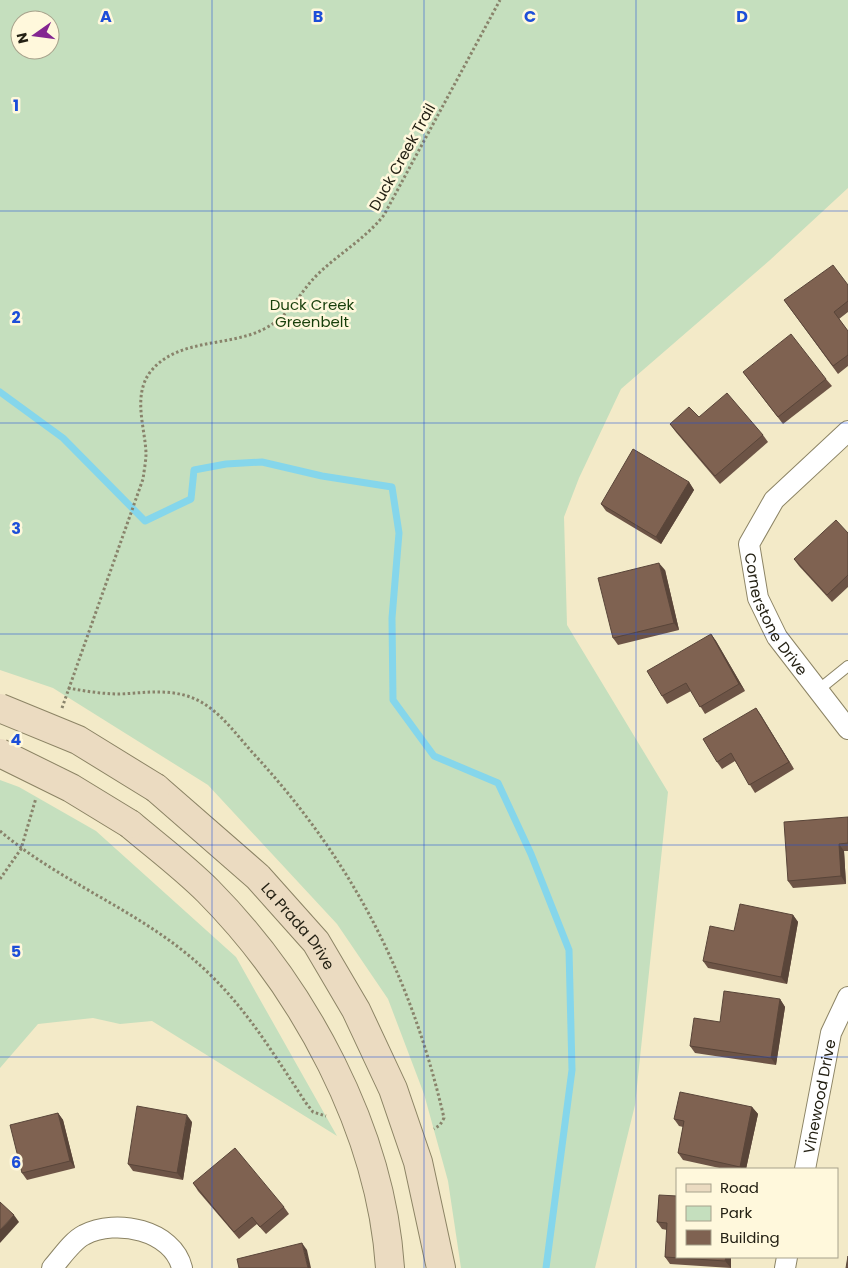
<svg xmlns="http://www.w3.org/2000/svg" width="848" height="1268" font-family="Poppins,sans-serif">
<rect width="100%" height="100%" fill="#f3eac8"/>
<g fill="#c5dfbe" fill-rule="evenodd">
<path d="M 0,0 L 848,0 L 848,188 L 770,260 L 621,389 L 579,478 L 564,517 L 567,625 L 668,792 L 635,1105 L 595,1268 L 461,1268 L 448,1181 L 424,1094 L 388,999 L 337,924 L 208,785 L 53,688 L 0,670 ZM 20,20 L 50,20 L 50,50 L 20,50 Z"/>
<path d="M 0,780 L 19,787 L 96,831 L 236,957 L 337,1136 L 152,1021 L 120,1024 L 93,1018 L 38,1024 L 0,1068 Z"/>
</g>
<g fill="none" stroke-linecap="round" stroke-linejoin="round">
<path stroke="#85d6eb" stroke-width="7" d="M 0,392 L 63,438 L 145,521 L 191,499 L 194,470 L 226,464 L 262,462 L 322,476 L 392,487 L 399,533 L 392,618 L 393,700 L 434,756 L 498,783 L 531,854 L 569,950 L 572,1070 L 546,1268"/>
<g stroke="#8c8465" stroke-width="12">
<path id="service" d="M 817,691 L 848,666"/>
</g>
<g stroke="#8c8465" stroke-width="22">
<g id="minor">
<path id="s1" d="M 848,431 L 774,500 L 749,544 L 758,598 L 777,637 L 848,729"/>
<path id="s2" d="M 805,1169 L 831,1033 L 848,997"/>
<path d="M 52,1268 C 61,1258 72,1241 84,1235 C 116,1218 173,1230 182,1268"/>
<path d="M 785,1268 L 787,1257"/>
</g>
</g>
<g stroke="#8c8465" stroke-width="30">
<g id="secondary">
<path id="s3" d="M 156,788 L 258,877 L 316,942 L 356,1010 L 393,1089 L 418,1162 L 441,1268"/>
<path d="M 130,824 C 156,846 184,867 208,891 C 304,988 381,1130 390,1268"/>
</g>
</g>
<g stroke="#89836b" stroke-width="3" stroke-dasharray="2.5 2.5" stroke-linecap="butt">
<path d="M 68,688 C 85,691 102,694 120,694 C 143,693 165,689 187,696 C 215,704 234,732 252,752 C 352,860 411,975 444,1118 L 440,1125 L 434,1129"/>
<path d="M 62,708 L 143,479 C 144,471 146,461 146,453 C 145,427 132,395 151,371 C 178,338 229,347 264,329 C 294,313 297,294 319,273 C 340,253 366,238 384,215 L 500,0"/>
<path d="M 0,831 C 55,878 125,905 182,950 C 238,994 267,1044 306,1103 L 313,1112 L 326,1116"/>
<path d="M 0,879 L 21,849 L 36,798"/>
</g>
<use href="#service" stroke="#fff" stroke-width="10"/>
<use href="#minor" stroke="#fff" stroke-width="20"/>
<use href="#secondary" stroke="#ebdbc1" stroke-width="28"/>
<g stroke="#8c8465" stroke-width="30" stroke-linecap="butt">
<g id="secondary-bridge">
<path d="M 0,708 L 78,740 L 156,788"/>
<path d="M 0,753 L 71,788 L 130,824"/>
</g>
</g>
<use href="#secondary-bridge" stroke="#ebdbc1" stroke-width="28"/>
</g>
<g fill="#6d5446">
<path d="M 848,285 L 848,312 L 839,319 L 848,331 L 848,366 L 838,374 L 784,300 Z"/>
<path d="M 743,372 L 826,379 L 832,386 L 783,424 Z"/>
<path d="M 699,417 L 763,435 L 768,442 L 720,484 L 675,431 L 670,424 Z"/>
<path d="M 689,482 L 694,490 L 661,544 L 606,511 L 601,504 Z"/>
<path d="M 848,533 L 848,587 L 832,602 L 799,566 L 794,559 Z"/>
<path d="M 665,570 L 679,630 L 618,645 L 613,638 Z"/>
<path d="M 711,634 L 716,641 L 745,691 L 705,714 L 691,691 L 667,704 L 662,696 Z"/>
<path d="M 756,708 L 794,769 L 755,793 L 735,761 L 722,769 L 717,762 Z"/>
<path d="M 848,817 L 848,851 L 844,851 L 846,884 L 793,888 L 788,881 Z"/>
<path d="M 793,915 L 798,922 L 787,984 L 708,968 L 703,961 L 734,931 Z"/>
<path d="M 780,999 L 785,1007 L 776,1065 L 695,1053 L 690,1046 L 720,1022 Z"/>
<path d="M 752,1107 L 758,1114 L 746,1169 L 724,1169 L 683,1160 L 678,1153 L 683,1127 L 679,1126 L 674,1119 Z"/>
<path d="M 58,1113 L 63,1120 L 75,1168 L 27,1180 L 22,1173 Z"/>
<path d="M 192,1122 L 183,1180 L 133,1171 L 128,1164 Z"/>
<path d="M 193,1183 L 284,1207 L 289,1214 L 266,1234 L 257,1224 L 239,1239 L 198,1191 Z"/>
<path d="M 659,1195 L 731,1257 L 731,1268 L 670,1264 L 665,1257 L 667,1230 L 662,1229 L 657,1222 Z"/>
</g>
<g fill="#594539">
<path d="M 689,482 L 694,490 L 661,544 L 656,537 Z"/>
<path d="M 659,563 L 665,570 L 679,630 L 674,623 Z"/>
<path d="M 711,634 L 716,641 L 745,691 L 739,684 Z"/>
<path d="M 756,708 L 761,715 L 794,769 L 789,762 Z"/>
<path d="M 839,844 L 844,851 L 846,884 L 841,876 Z"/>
<path d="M 793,915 L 798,922 L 787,984 L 781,977 Z"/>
<path d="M 780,999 L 785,1007 L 776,1065 L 771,1058 Z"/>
<path d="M 752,1107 L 758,1114 L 746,1169 L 742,1169 L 740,1167 Z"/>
<path d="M 58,1113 L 63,1120 L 75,1168 L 70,1161 Z"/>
<path d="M 187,1115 L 192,1122 L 183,1180 L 177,1173 Z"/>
<path d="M 14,1215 L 19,1222 L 0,1243 L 0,1230 Z"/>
<path d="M 302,1243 L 307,1250 L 311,1268 L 308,1268 Z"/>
<path d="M 726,1257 L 731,1257 L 731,1268 L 725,1261 Z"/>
</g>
<g fill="#7f6251" stroke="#594539">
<path d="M 833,265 L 848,285 L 848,301 L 834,312 L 848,331 L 848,355 L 833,366 L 784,300 Z"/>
<path d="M 791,334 L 826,379 L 778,417 L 743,372 Z"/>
<path d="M 727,393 L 763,435 L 715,476 L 670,424 L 689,407 L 699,417 Z"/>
<path d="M 633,449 L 689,482 L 656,537 L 601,504 Z"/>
<path d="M 836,520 L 848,533 L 848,575 L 827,595 L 794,559 Z"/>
<path d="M 659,563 L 674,623 L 613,638 L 598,578 Z"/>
<path d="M 711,634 L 739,684 L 700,707 L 686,683 L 662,696 L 647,671 Z"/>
<path d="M 756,708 L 789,762 L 749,785 L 731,753 L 717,762 L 703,739 Z"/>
<path d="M 848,817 L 848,843 L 839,844 L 841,876 L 788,881 L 784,822 Z"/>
<path d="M 740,904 L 793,915 L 781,977 L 703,961 L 710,926 L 734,931 Z"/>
<path d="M 724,991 L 780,999 L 771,1058 L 690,1046 L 694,1018 L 720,1022 Z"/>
<path d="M 680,1092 L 752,1107 L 740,1167 L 678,1153 L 684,1121 L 674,1119 Z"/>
<path d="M 137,1106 L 187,1115 L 177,1173 L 128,1164 Z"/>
<path d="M 58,1113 L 70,1161 L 22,1173 L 10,1125 Z"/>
<path d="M 235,1148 L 284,1207 L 260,1227 L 252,1217 L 234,1232 L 193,1183 Z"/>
<path d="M 659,1195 L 677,1196 L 677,1257 L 726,1257 L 725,1261 L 665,1257 L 667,1223 L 657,1222 Z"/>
<path d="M 0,1202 L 14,1215 L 0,1230 Z"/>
<path d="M 302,1243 L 308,1268 L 239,1268 L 237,1259 Z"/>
<path d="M 848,1256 L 848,1268 L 846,1268 Z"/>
</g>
<path fill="none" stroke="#1d4ed8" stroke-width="1" stroke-opacity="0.55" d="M 212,0 L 212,1268M 424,0 L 424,1268M 636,0 L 636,1268M 0,211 L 848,211M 0,423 L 848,423M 0,634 L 848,634M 0,845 L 848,845M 0,1057 L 848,1057"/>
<g text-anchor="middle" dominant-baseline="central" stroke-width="5" stroke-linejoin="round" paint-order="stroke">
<g font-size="15" fill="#242114" stroke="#fff8dc">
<text transform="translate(402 157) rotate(-61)">Duck Creek Trail</text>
<text stroke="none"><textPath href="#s1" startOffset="228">Cornerstone Drive</textPath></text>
<text stroke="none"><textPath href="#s3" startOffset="199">La Prada Drive</textPath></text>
<text stroke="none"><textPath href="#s2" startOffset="74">Vinewood Drive</textPath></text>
</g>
<g font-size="15" fill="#173f0b" stroke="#fff8dc">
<text x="312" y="304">Duck Creek<tspan x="312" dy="17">Greenbelt</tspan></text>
</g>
</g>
<g font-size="16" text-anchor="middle" font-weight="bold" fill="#1d4ed8" stroke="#fff8dc" stroke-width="5" stroke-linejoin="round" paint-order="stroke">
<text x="106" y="22">A</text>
<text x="318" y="22">B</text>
<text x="530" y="22">C</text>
<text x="742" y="22">D</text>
<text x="16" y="111">1</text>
<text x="16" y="323">2</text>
<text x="16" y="534">3</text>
<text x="16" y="745">4</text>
<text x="16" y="957">5</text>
<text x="16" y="1168">6</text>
</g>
<rect x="676" y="1168" width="162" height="90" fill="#fff8dc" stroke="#a7a28c"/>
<rect x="686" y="1184" width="25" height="8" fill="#ebdbc1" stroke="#a7a28c"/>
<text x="720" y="1193" font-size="15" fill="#242114">Road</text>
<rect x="686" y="1206" width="25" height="15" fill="#c5dfbe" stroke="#a7a28c"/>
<text x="720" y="1218" font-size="15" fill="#242114">Park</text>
<rect x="686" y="1230" width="25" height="15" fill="#7f6251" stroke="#a7a28c"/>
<text x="720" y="1243" font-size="15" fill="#242114">Building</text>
<g transform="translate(35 35) rotate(256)"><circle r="24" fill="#fff8dc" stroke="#a7a28c"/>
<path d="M0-4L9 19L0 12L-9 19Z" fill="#842691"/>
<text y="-8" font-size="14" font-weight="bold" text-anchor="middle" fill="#242114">N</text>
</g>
</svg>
